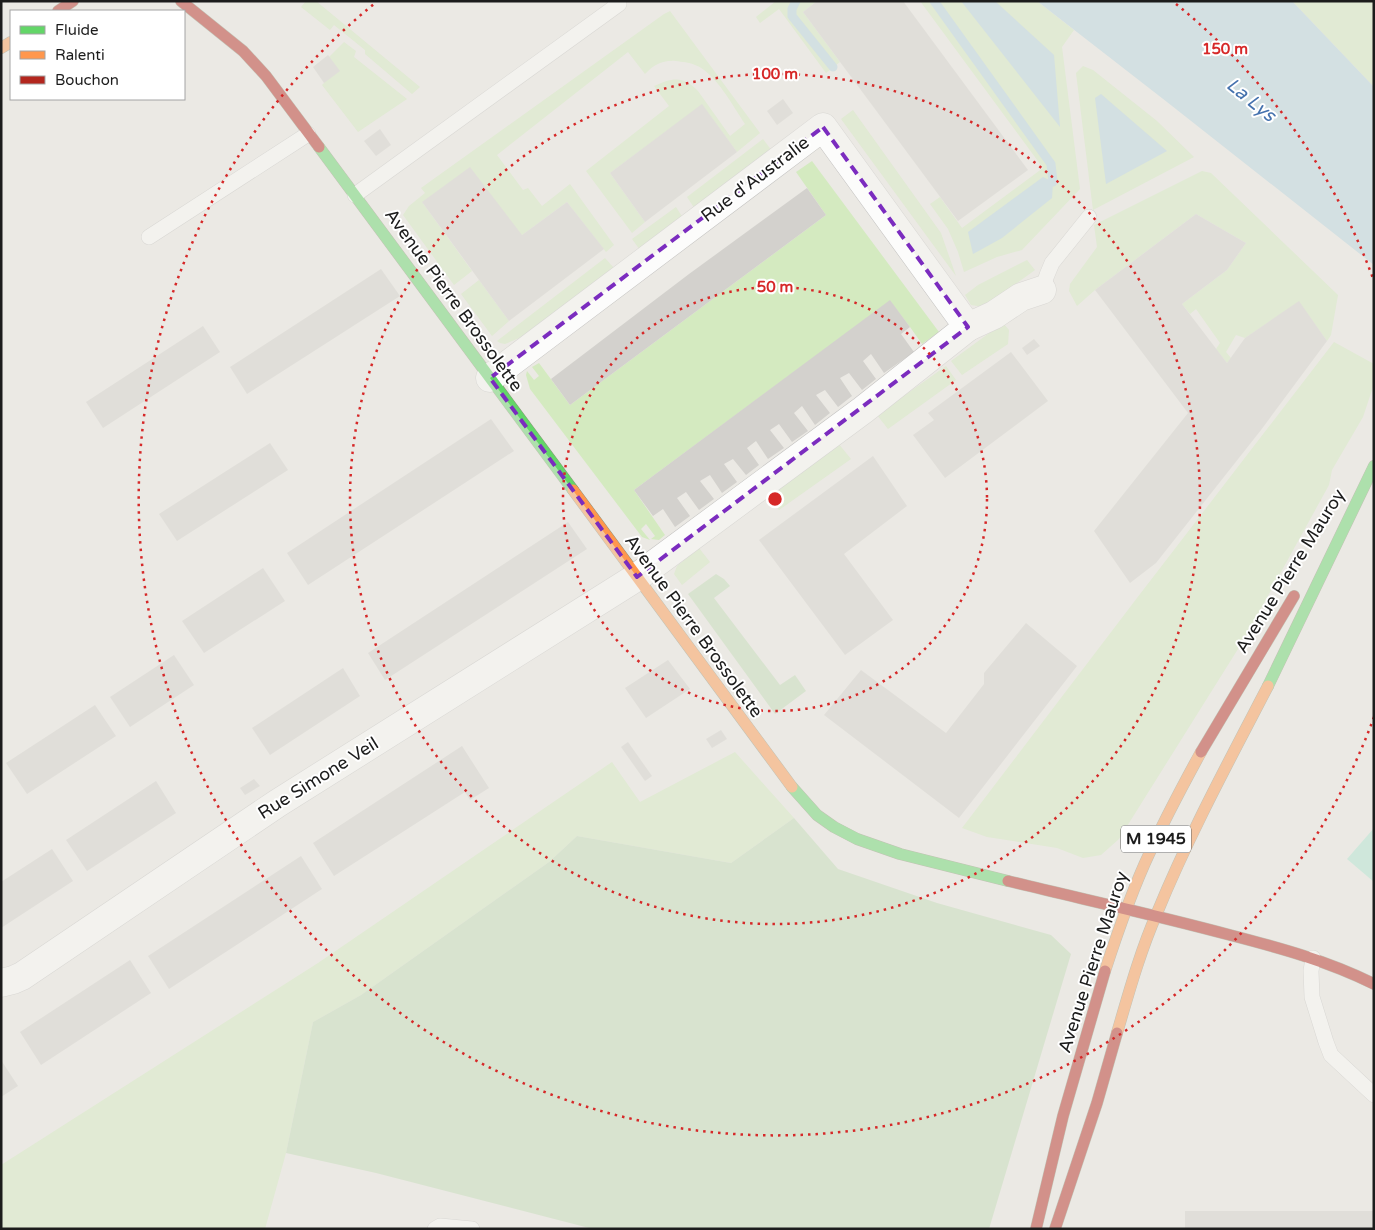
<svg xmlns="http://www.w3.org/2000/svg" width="1375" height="1230" font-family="'Varela Round',sans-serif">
<rect width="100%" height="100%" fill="#ebe9e4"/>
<g fill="#d4eac0">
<path d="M 306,1 L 316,1 L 420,87 L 412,94 L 365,54 L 365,50 L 334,25 L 330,30 L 301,7 Z"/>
<path d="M 776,1 L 817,1 L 803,12 L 840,62 L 826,73 L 779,9 L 760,23 L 756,17 Z"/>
<path d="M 920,1 L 1037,1 L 1074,30 L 1062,47 L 1080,189 L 1022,250 L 997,257 L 964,272 L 958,252 L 948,229 L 930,204 L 940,197 L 962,228 L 1043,168 Z"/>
<path d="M 1292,1 L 1374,1 L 1374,87 Z"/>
<path d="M 670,11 L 760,133 L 737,152 L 702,105 L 610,173 L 645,222 L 632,233 L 586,171 L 669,106 L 654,86 C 672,78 683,75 698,91 L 730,136 L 745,124 C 733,106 715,72 695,65 C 689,62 682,62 676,61 C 662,60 654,65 645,74 L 628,52 L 497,155 L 523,190 L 528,188 L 542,206 L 570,184 L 614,245 L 606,252 L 567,202 L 522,235 L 422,202 L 472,271 L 454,285 L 403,215 L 409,206 L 425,193 L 421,188 L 664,14 Z"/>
<path d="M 344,42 L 356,51 L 354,57 L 407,99 L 358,132 L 322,85 L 324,83 L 329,57 Z"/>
<path d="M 1083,66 L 1093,70 L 1157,121 L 1194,157 L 1093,210 L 1076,73 Z"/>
<path d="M 853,110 L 941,233 L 956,276 L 841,119 Z"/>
<path d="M 763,139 L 772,151 L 695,209 L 687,197 Z"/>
<path d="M 812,161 L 939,332 L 922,344 L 910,327 L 890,301 L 634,490 L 665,535 L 659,540 L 651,539 L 655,536 L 646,524 L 641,529 L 650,540 L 642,537 L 530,389 L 526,375 L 527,371 L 534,380 L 539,376 L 532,367 L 539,363 L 570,405 L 826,215 L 796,172 Z"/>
<path d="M 1202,171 L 1211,173 L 1338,295 L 1331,335 L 1327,341 L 1299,302 L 1245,338 L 1236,335 L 1226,352 L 1231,358 L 1227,363 L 1216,349 L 1220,343 L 1196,309 L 1190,314 L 1182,304 L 1227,270 L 1246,243 L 1196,214 L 1095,290 L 1077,306 L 1069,291 L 1070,284 L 1097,247 L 1094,225 Z"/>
<path d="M 676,207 L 683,218 L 640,250 L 632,239 Z"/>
<path d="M 605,258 L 614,268 L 524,336 L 505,344 L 500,343 L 497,341 Z"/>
<path d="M 1027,260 L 1035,270 L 984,307 L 971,305 L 965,295 L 978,285 Z"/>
<path d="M 479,280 L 509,321 L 492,336 L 461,294 Z"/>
<path d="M 1003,323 L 1009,330 L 1008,344 L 962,375 L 951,361 Z"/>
<path d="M 1334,342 L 1374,364 L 1374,384 L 1363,417 L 1332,470 L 1329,485 L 1243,641 L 1119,839 L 1101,855 L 1083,858 L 1057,848 L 987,837 L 962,828 L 1137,598 Z"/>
<path d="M 946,366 L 956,380 L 888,429 L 877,415 Z"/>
<path d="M 838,443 L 851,459 L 779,510 L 768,496 Z"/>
<path d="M 699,548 L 710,562 L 682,585 L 674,574 L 677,566 Z"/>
<path d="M 735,752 L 794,818 L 731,863 L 577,836 L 549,862 L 361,995 L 313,1022 L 286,1153 L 265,1229 L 1,1229 L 1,1165 L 318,963 L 612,762 L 640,802 Z"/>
</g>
<g fill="#c2dbb7">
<path d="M 716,574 L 724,579 L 730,586 L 714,598 L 780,685 L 795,675 L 806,691 L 775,714 L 688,594 Z"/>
<path d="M 794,818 L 838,869 L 937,903 L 1051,935 L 1071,954 L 989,1229 L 593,1229 L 376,1173 L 286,1153 L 313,1022 L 361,995 L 549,862 L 577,836 L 731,863 Z"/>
</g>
<path fill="#ade5d1" d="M 1374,828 L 1374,882 L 1347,859 Z"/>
<g fill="#b6d4e0">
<path d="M 961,1 L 995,1 L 1054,55 L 1060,127 Z"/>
<path d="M 1037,1 L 1292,1 L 1374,87 L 1374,265 L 1167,102 Z"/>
<path d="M 1101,94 L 1167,151 L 1106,184 L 1095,98 Z"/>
<path d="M 1043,177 L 1053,182 L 1052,198 L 1002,238 L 973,254 L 968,232 Z"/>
</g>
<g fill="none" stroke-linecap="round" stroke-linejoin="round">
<g stroke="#b6d4e0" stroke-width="9">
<path d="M 796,1 L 792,9 L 792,16 L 833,67"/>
<path d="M 934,1 L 1051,164 L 1053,182"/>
</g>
</g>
<g fill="#d3d1cd">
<path d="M 817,1 L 903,1 L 1028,170 L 958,221 L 803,12 Z"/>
<path d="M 328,55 L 340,71 L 324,83 L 313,67 Z"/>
<path d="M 783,99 L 793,113 L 777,125 L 767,111 Z"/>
<path d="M 702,104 L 737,152 L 645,222 L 610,173 Z"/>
<path d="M 380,129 L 391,145 L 376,156 L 364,141 Z"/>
<path d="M 470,167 L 522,235 L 567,202 L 604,249 L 509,321 L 422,202 Z"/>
<path d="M 807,188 L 826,215 L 570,405 L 551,379 L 689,274 Z"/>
<path d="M 1196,214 L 1246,243 L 1227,270 L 1182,304 L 1227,363 L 1245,338 L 1299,301 L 1327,341 L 1261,430 L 1156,563 L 1130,583 L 1094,531 L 1188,413 L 1095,290 Z"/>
<path d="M 381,269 L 400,296 L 247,394 L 230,367 Z"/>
<path d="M 890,300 L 910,327 L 901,334 L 914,352 L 884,373 L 871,354 L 863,361 L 876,379 L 862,390 L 849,373 L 840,378 L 852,396 L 838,407 L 825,390 L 816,395 L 830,413 L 815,425 L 802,406 L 794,413 L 808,431 L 792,442 L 779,424 L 770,430 L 784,448 L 768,459 L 756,441 L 747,448 L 759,465 L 746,475 L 733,459 L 724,464 L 737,482 L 722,493 L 710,475 L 700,481 L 714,499 L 699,510 L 686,492 L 677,498 L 690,516 L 675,527 L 663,509 L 653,516 L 634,490 Z"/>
<path d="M 203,326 L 220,352 L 103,428 L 86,402 Z"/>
<path d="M 1034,339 L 1040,346 L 1027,355 L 1022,348 Z"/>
<path d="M 1011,352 L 1048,401 L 945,478 L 913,435 L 934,420 L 928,413 Z"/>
<path d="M 491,419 L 514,451 L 308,585 L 287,553 Z"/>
<path d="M 270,443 L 288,470 L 177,541 L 159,514 Z"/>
<path d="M 873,456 L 907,506 L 844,554 L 893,620 L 845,655 L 759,540 Z"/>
<path d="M 568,522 L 587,549 L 385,680 L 368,653 Z"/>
<path d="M 263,568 L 285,601 L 204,653 L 182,621 Z"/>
<path d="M 1026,623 L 1077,666 L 959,818 L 824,715 L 861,670 L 946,733 L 984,684 L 984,673 Z"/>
<path d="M 174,655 L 194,685 L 130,727 L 110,697 Z"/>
<path d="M 668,660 L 690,689 L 646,718 L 625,688 Z"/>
<path d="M 343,668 L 360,696 L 270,755 L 252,728 Z"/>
<path d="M 95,705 L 116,736 L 27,794 L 6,763 Z"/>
<path d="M 721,730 L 727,739 L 712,748 L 706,739 Z"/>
<path d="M 628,742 L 652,776 L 645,781 L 621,747 Z"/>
<path d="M 462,746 L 489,788 L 470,800 L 465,792 L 334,876 L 313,843 Z"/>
<path d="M 254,779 L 260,786 L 245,795 L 240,788 Z"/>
<path d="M 156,781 L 176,813 L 87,871 L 66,840 Z"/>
<path d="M 52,849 L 73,881 L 1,928 L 1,882 Z"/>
<path d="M 301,856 L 322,889 L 169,989 L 148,956 Z"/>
<path d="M 130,960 L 151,993 L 41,1065 L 20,1032 Z"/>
<path d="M 1,1060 L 18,1086 L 1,1097 Z"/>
<rect x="1185" y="1211" width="189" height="18"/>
</g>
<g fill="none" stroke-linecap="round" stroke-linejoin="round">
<g stroke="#c3c2c0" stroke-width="16">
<g id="lane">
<path d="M 355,195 L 619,4 L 615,1"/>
<path d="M 149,237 L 308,134"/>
<path d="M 1042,290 L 1047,275 L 1052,263 L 1089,217"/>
<path d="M 1313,958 L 1311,971 L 1312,997 L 1326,1042 L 1331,1055 L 1374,1095"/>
<path d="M 435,1229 L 440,1226 L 472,1229"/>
</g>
</g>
<g stroke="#c3c2c0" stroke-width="29">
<g id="street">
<path d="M 968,327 L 994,315 L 1021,297 L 1042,290"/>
<path d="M 1,983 L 13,980 L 22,976 L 278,803 L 637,577 L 863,410 L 968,327 L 823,127 L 490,378"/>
</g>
</g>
<g stroke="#91947c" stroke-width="12">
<g id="fast">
<path d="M 319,147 L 573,490"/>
<path d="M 1268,686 L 1374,466"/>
<path d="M 792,787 L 817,815 L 834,827 L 857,839 L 900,854 L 1008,881"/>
</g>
</g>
<g stroke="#91947c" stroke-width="12">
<g id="slow">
<path d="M 1,48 L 11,42"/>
<path d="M 573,490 L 792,787"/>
<path d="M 1105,971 C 1118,931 1132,890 1150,852 C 1165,818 1183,785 1201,752"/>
<path d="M 1117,1033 C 1129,992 1140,952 1157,913 C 1189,835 1229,761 1268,686"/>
</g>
</g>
<g stroke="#91947c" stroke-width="12">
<g id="jam">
<path d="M 181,1 L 243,51 L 266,76 L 319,147"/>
<path d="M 58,11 L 73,1"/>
<path d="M 1201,752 L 1294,596"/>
<path d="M 1008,881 C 1082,899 1156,915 1230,935 C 1280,948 1328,961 1374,984"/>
<path d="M 1036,1229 L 1063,1116 L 1105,971"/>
<path d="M 1055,1229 L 1097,1103 L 1117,1033"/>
</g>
</g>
<use href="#lane" stroke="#fcfcfb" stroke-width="15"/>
<use href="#street" stroke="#fcfcfb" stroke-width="28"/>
<use href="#fast" stroke="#63d668" stroke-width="11"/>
<use href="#slow" stroke="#ff974d" stroke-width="11"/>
<use href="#jam" stroke="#b3261e" stroke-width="11"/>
</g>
<path d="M0 0H1375V1230H0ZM 823,127 L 968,327 L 637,577 L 490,378 Z" fill="#ebe9e4" fill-opacity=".55" fill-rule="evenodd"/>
<path fill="none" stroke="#7b2cbf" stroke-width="4" stroke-dasharray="10 6" stroke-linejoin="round" d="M 823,127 L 968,327 L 637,577 L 490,378 Z"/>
<g fill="none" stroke="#d62828" stroke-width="2.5" stroke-dasharray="2.5 5">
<circle cx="775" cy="499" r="212"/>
<circle cx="775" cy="499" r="425"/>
<path d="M1374 717A637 637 0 1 1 374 4M1176 4A637 637 0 0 1 1374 281"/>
</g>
<g text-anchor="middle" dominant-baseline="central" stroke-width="4" stroke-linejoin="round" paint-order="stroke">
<rect fill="#fff" stroke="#606060" stroke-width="1" x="1121" y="825.5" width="70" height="27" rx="4"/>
<g font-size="16" font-weight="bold" fill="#1c1c1c">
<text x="1156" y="839">M 1945</text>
</g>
<g font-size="18" fill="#1c1c1c" stroke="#fff">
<text transform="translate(755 179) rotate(-37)">Rue d'Australie</text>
<text transform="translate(454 300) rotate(54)">Avenue Pierre Brossolette</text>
<text transform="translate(1290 571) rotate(-58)">Avenue Pierre Mauroy</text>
<text transform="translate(694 626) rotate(54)">Avenue Pierre Brossolette</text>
<text transform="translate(318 778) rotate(-32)">Rue Simone Veil</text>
<text transform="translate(1093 962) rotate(-72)">Avenue Pierre Mauroy</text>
</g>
<g font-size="19" font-style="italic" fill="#4572ae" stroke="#fff">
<text transform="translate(1251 100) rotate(39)">La Lys</text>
</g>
</g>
<circle cx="775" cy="499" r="8" fill="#d62828" stroke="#fff" stroke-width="2.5"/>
<g font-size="15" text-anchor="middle" font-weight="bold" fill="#d62828" stroke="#fff" stroke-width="4" stroke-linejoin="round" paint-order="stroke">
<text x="1225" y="54">150 m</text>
<text x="775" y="79">100 m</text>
<text x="775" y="292">50 m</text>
</g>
<rect width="1375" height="1230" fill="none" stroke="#1c1c1c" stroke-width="5"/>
<rect x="10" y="10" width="175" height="90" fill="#ffffff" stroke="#a4a4a4"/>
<rect x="20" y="26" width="25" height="8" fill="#63d668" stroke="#a4a4a4"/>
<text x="55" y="35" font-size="15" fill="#1c1c1c">Fluide</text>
<rect x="20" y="51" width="25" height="8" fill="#ff974d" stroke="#a4a4a4"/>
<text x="55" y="60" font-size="15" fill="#1c1c1c">Ralenti</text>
<rect x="20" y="76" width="25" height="8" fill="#b3261e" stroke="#a4a4a4"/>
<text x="55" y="85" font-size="15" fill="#1c1c1c">Bouchon</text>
</svg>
